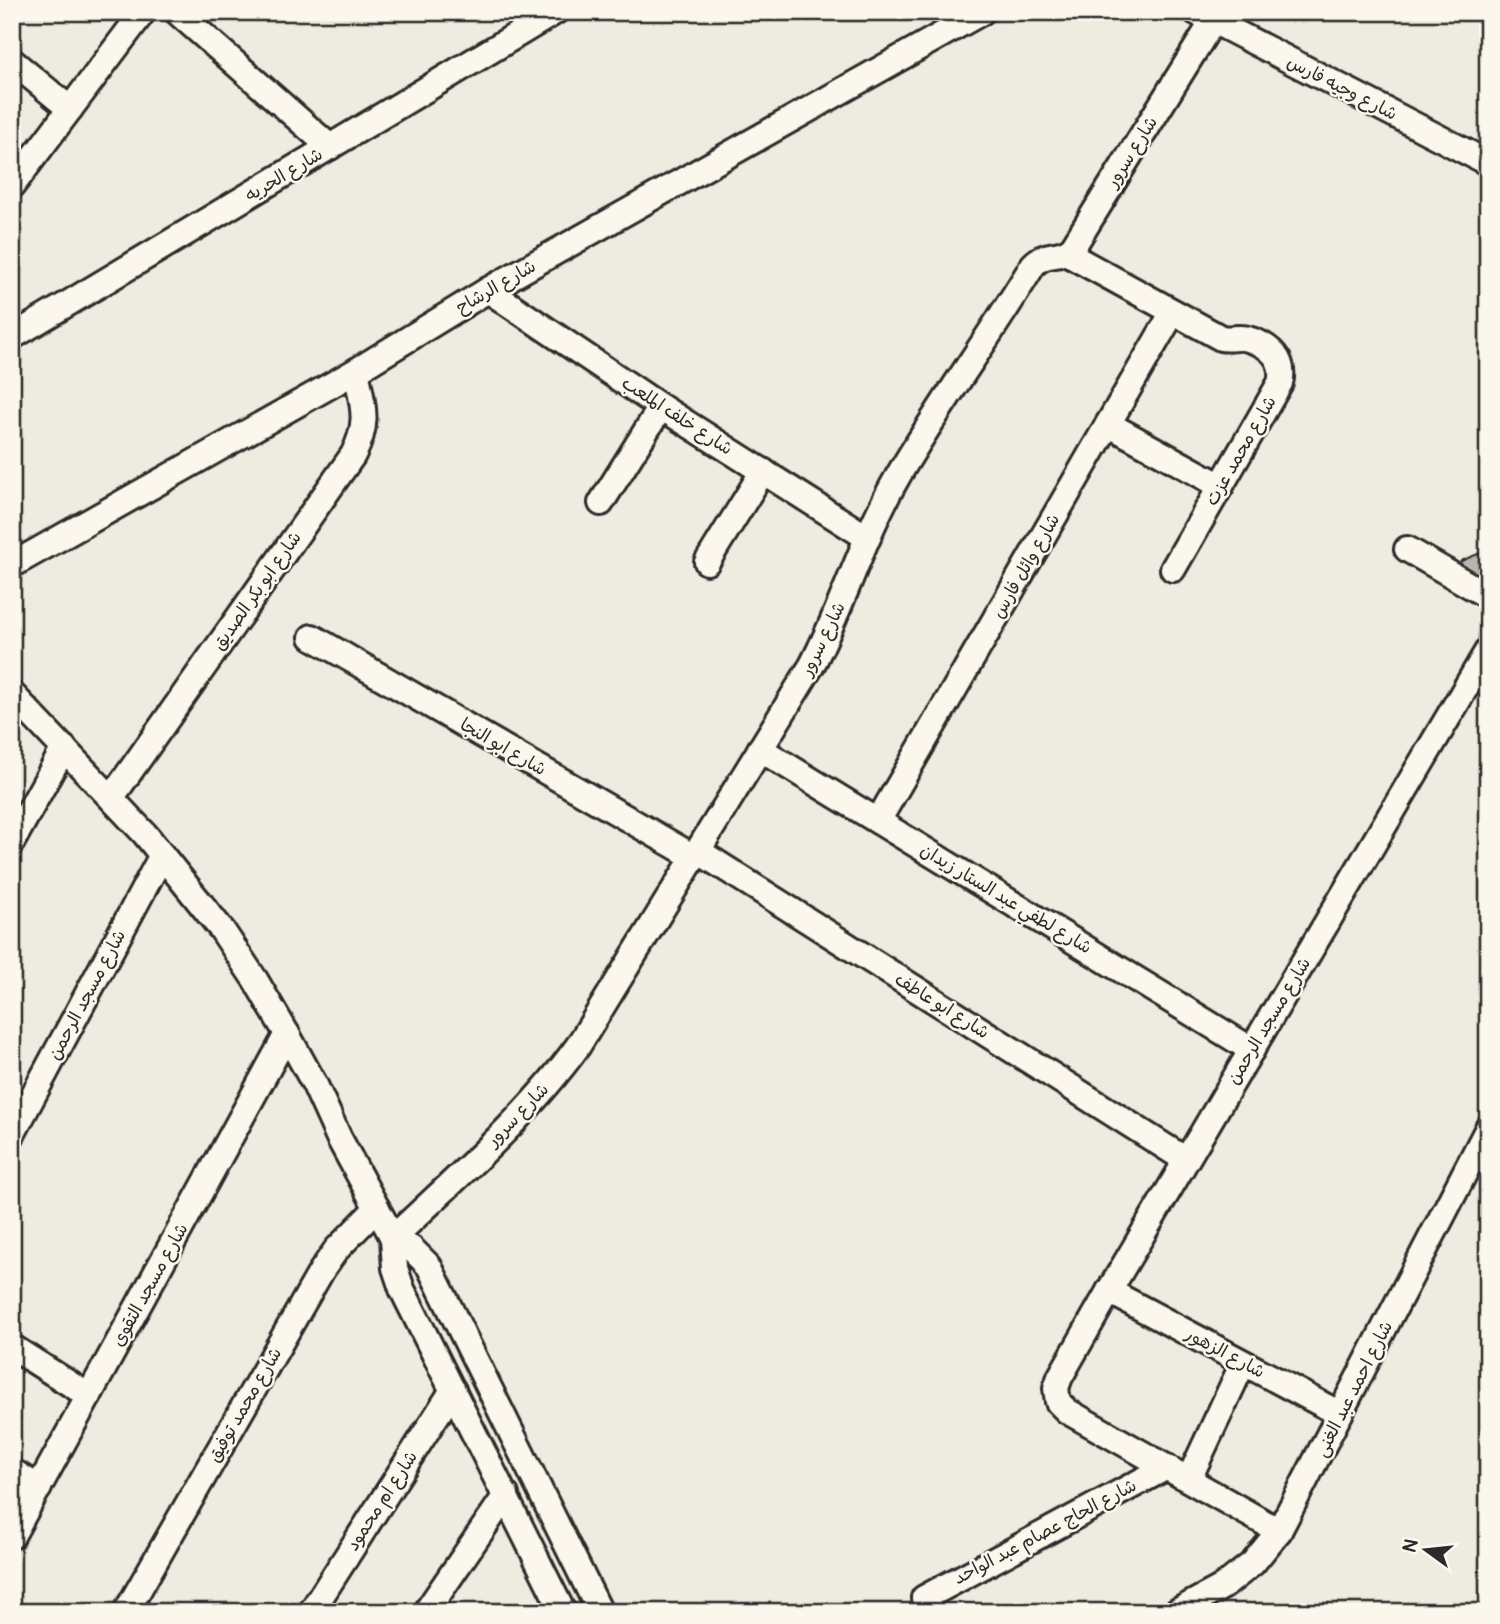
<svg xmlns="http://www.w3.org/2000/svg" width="1500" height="1624" font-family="Pangolin,'Playpen Sans Arabic',sans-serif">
<rect width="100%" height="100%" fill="#eeebe0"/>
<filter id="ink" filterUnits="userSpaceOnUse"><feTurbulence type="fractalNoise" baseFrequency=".0143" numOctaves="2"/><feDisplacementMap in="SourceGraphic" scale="14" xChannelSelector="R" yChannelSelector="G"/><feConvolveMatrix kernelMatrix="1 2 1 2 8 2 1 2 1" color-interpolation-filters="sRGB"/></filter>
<g filter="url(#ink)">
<path fill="#b8b5ae" stroke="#2b2b2b" stroke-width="2" d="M 1480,553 L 1488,558 L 1488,592 L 1455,573 L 1461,561 Z"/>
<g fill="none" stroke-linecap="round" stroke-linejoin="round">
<g stroke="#2b2b2b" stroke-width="30">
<g id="street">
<path d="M 177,12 L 330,147"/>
<path d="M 1196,12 L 1488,163"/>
<path d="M 12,61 L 70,109"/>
<path d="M 12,186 L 143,12"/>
<path d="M 1066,253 L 1221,338 C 1230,340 1240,336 1248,339 C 1270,345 1286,360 1280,383 L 1173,569"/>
<path d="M 488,290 L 661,407 L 868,538"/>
<path d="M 12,337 L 555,12"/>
<path d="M 1108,424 L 1221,486"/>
<path d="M 601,503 L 661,407"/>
<path d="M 1407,549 L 1488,596"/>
<path d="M 707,562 L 763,471"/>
<path d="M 12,565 L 356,371 L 488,290 L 982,12"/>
<path d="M 312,637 L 694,857"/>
<path d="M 12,694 L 145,834 L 222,930 L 256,981 L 287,1034 L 315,1085 L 339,1138 L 393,1238 L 395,1268 L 402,1289 L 563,1612"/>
<path d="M 760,749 L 1252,1050"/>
<path d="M 112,797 L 353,455 C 370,422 363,406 356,371"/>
<path d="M 878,821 L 1173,312"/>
<path d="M 12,842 L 64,748"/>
<path d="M 698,851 L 1186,1160"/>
<path d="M 12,1135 L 162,855"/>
<path d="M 393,1238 C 457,1177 526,1118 578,1046 L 812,665 C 844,604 863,536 898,476 C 940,404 990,337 1033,265 C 1047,250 1061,260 1073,247 L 1213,21"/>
<path d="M 393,1238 L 412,1249 L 429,1266 L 600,1612"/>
<path d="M 1109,1291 L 1340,1414"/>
<path d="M 12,1347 L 89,1396"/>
<path d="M 12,1471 L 39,1488"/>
<path d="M 1189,1479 L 1243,1363"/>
<path d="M 1279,1531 L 1067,1411 L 1058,1402 L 1056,1388 L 1060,1377 L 1109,1291 L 1488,650"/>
<path d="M 12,1536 L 287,1034"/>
<path d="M 924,1598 L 1167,1467"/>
<path d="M 126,1612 L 322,1270 L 336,1250 L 377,1208"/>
<path d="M 311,1612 L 453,1390"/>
<path d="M 426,1612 L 506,1495"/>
<path d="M 1176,1612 L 1224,1586 L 1253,1563 L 1279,1531 L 1488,1128"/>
</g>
</g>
<use href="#street" stroke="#fbf7ec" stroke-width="24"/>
</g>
</g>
<g text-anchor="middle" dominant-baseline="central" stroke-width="5" stroke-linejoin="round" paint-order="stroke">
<g font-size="18" fill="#2b2b2b" stroke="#fbf7ec">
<text transform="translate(1342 88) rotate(27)">شارع وجيه فارس</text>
<text transform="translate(1132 152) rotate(-58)">شارع سرور</text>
<text transform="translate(284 175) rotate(-31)">شارع الحريه</text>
<text transform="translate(496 287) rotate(-30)">شارع الرشاح</text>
<text transform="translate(677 416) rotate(33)">شارع خلف الملعب</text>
<text transform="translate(1241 451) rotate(-60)">شارع محمد عزت</text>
<text transform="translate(1026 566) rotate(-60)">شارع وائل فارس</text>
<text transform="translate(257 591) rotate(-55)">شارع ابو بكر الصديق</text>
<text transform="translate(823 639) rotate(-64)">شارع سرور</text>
<text transform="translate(503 747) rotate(30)">شارع ابو النجا</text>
<text transform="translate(1006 899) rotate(31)">شارع لطفي عبد الستار زيدان</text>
<text transform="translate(87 995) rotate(-62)">شارع مسجد الرحمن</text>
<text transform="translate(942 1006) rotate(32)">شارع ابو عاطف</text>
<text transform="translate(1269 1021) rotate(-59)">شارع مسجد الرحمن</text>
<text transform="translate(518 1115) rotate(-46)">شارع سرور</text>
<text transform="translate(150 1285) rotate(-61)">شارع مسجد التقوى</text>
<text transform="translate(1225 1353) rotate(28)">شارع الزهور</text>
<text transform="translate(1354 1389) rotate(-63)">شارع احمد عبد الغنى</text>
<text transform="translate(245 1405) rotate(-60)">شارع محمد توفيق</text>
<text transform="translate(382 1501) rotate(-57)">شارع ام محمود</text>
<text transform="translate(1045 1532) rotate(-28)">شارع الحاج عصام عبد الواحد</text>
</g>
</g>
<rect width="1500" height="1624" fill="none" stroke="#fbf7ec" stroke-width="42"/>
<rect x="21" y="21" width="1458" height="1582" fill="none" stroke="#2b2b2b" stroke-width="2.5" filter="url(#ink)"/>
<g transform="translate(1426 1550) rotate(285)" stroke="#fbf7ec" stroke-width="5" paint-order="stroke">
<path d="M0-5L12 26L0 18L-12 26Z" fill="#2b2b2b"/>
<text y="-10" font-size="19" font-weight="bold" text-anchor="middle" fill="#2b2b2b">N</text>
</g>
</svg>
